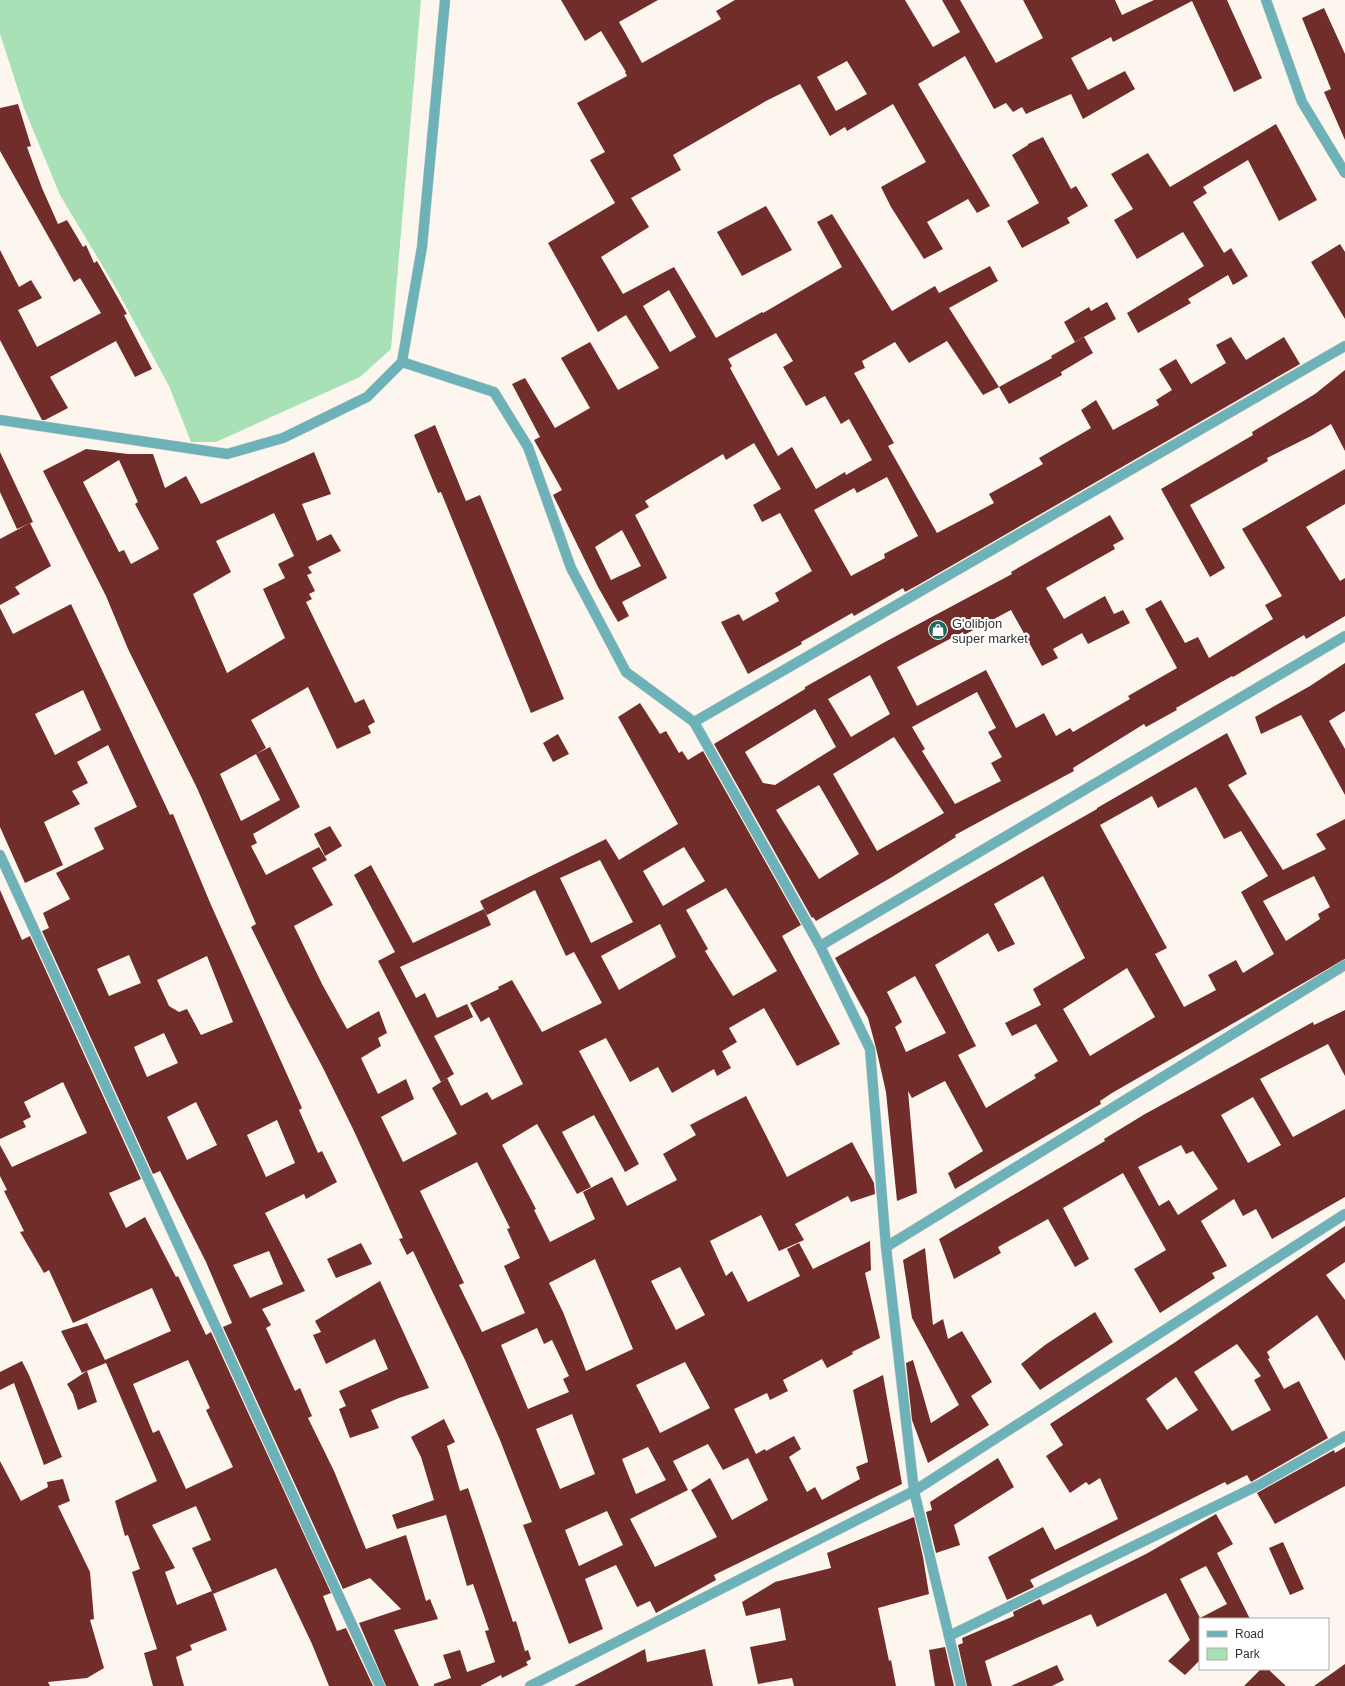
<svg xmlns="http://www.w3.org/2000/svg" width="1345" height="1686" font-family="Helvetica,sans-serif">
<rect width="100%" height="100%" fill="#fdf6ef"/>
<path fill="#a7e1b5" d="M 0,0 L 421,0 L 391,349 L 360,377 L 216,442 L 191,442 L 169,386 L 117,290 L 60,195 L 24,108 L 0,34 Z"/>
<g fill="#712d29" fill-rule="evenodd">
<path d="M 561,0 L 658,0 L 619,22 L 642,63 L 721,19 L 716,11 L 735,0 L 905,0 L 933,47 L 960,32 L 942,0 L 960,0 L 996,63 L 1043,38 L 1023,0 L 1115,0 L 1122,15 L 1154,0 L 1227,0 L 1262,78 L 1234,92 L 1192,1 L 1113,42 L 1111,37 L 1071,58 L 1088,90 L 1125,71 L 1135,89 L 1083,119 L 1071,94 L 1026,114 L 1022,107 L 1013,112 L 1006,103 L 994,109 L 965,56 L 918,84 L 990,206 L 977,213 L 968,199 L 927,222 L 943,249 L 924,259 L 891,207 L 881,187 L 926,162 L 893,104 L 847,131 L 845,127 L 830,136 L 800,84 L 766,101 L 673,155 L 681,170 L 631,198 L 649,227 L 601,257 L 623,294 L 674,267 L 716,338 L 762,312 L 763,313 L 842,267 L 817,222 L 832,214 L 892,311 L 935,286 L 939,293 L 990,266 L 998,281 L 949,308 L 999,387 L 983,395 L 947,341 L 909,363 L 895,342 L 862,361 L 865,368 L 854,373 L 894,443 L 888,446 L 937,533 L 994,503 L 989,494 L 1043,464 L 1039,458 L 1091,428 L 1081,410 L 1096,400 L 1113,430 L 1159,405 L 1156,400 L 1172,390 L 1159,369 L 1176,359 L 1191,384 L 1226,363 L 1216,345 L 1231,337 L 1246,360 L 1284,337 L 1300,364 L 918,585 L 905,592 L 903,588 L 854,616 L 852,613 L 801,642 L 802,644 L 748,674 L 721,622 L 739,614 L 743,621 L 779,601 L 775,593 L 812,571 L 780,513 L 762,522 L 753,505 L 781,489 L 754,443 L 726,460 L 723,454 L 645,501 L 649,507 L 635,515 L 667,578 L 622,602 L 629,616 L 618,622 L 598,587 L 553,495 L 562,490 L 534,440 L 540,437 L 512,384 L 525,378 L 555,428 L 590,408 L 561,358 L 590,342 L 618,390 L 659,368 L 626,315 L 598,332 L 548,243 L 615,203 L 590,160 L 605,152 L 577,103 L 627,76 L 625,72 L 626,72 L 601,31 L 585,41 ZM 847,61 L 867,94 L 836,111 L 817,77 ZM 669,290 L 696,337 L 670,352 L 643,306 ZM 776,333 L 793,361 L 783,367 L 806,406 L 825,396 L 841,424 L 849,419 L 872,460 L 846,475 L 845,472 L 816,489 L 792,447 L 778,456 L 730,368 L 732,366 L 728,359 ZM 887,477 L 918,536 L 884,554 L 885,558 L 851,576 L 814,510 L 854,488 L 857,493 ZM 622,530 L 641,566 L 611,580 L 595,547 Z"/>
<path d="M 1324,8 L 1345,54 L 1345,140 L 1324,92 L 1331,89 L 1302,18 Z"/>
<path d="M 18,104 L 31,146 L 27,147 L 42,188 L 58,224 L 67,220 L 83,247 L 86,245 L 94,263 L 97,261 L 127,314 L 124,315 L 152,369 L 135,377 L 116,341 L 50,377 L 68,408 L 45,420 L 42,420 L 0,340 L 0,250 L 19,287 L 31,280 L 42,298 L 18,310 L 37,347 L 101,313 L 80,278 L 74,282 L 0,151 L 0,108 Z"/>
<path d="M 1276,124 L 1317,200 L 1279,221 L 1248,160 L 1203,187 L 1207,193 L 1193,202 L 1224,253 L 1231,248 L 1248,276 L 1233,285 L 1228,275 L 1188,299 L 1191,303 L 1138,333 L 1127,313 L 1204,266 L 1183,232 L 1137,259 L 1114,220 L 1133,209 L 1111,174 L 1148,153 L 1170,187 Z"/>
<path d="M 1043,137 L 1071,189 L 1076,186 L 1088,206 L 1067,218 L 1070,223 L 1022,248 L 1007,221 L 1039,203 L 1012,155 L 1028,145 L 1028,144 Z"/>
<path d="M 766,206 L 792,250 L 742,276 L 717,232 Z"/>
<path d="M 1340,244 L 1345,252 L 1345,319 L 1311,262 Z"/>
<path d="M 1107,302 L 1116,319 L 1075,342 L 1064,322 L 1089,307 L 1091,311 Z"/>
<path d="M 1084,337 L 1093,353 L 1061,372 L 1062,375 L 1009,404 L 999,387 L 1052,358 L 1051,356 Z"/>
<path d="M 1345,370 L 1345,451 L 1331,424 L 1313,435 L 1267,458 L 1268,461 L 1190,505 L 1225,568 L 1210,577 L 1161,489 L 1253,435 L 1252,432 L 1315,394 Z"/>
<path d="M 435,425 L 466,501 L 480,495 L 564,699 L 531,713 L 441,492 L 438,493 L 414,435 Z"/>
<path d="M 86,449 L 128,454 L 153,454 L 165,488 L 186,476 L 201,504 L 314,452 L 331,494 L 302,504 L 317,541 L 331,534 L 341,551 L 308,567 L 312,573 L 307,575 L 315,591 L 309,594 L 312,599 L 306,602 L 355,703 L 364,699 L 375,722 L 368,726 L 371,733 L 337,749 L 308,687 L 251,720 L 266,748 L 256,754 L 270,747 L 300,807 L 253,834 L 257,843 L 251,846 L 266,875 L 319,847 L 327,860 L 312,868 L 333,905 L 294,926 L 322,984 L 347,1029 L 379,1011 L 387,1033 L 378,1038 L 381,1046 L 361,1058 L 378,1094 L 406,1079 L 414,1099 L 381,1117 L 403,1162 L 457,1134 L 432,1088 L 447,1078 L 461,1106 L 487,1092 L 492,1100 L 523,1084 L 489,1017 L 481,1022 L 470,1003 L 499,989 L 498,987 L 512,980 L 542,1032 L 602,1003 L 574,952 L 566,956 L 535,890 L 487,915 L 480,901 L 606,839 L 619,860 L 678,824 L 618,717 L 640,703 L 660,734 L 666,731 L 679,753 L 682,751 L 688,760 L 703,751 L 801,925 L 782,936 L 840,1044 L 797,1066 L 764,1008 L 729,1028 L 737,1042 L 722,1051 L 731,1068 L 717,1076 L 714,1069 L 672,1093 L 658,1067 L 630,1082 L 606,1038 L 579,1051 L 639,1164 L 625,1172 L 594,1115 L 562,1132 L 591,1187 L 577,1194 L 537,1124 L 502,1145 L 536,1209 L 534,1210 L 550,1242 L 595,1219 L 583,1192 L 612,1177 L 627,1206 L 677,1180 L 663,1154 L 696,1135 L 690,1125 L 746,1096 L 787,1177 L 852,1142 L 874,1183 L 875,1194 L 851,1202 L 848,1196 L 795,1224 L 804,1240 L 779,1251 L 761,1215 L 710,1241 L 726,1276 L 732,1271 L 748,1302 L 800,1276 L 787,1249 L 799,1243 L 813,1269 L 870,1241 L 871,1270 L 865,1273 L 880,1338 L 852,1352 L 853,1354 L 827,1368 L 822,1359 L 783,1380 L 788,1391 L 770,1400 L 767,1393 L 734,1409 L 756,1454 L 765,1449 L 766,1451 L 794,1436 L 801,1449 L 789,1457 L 807,1492 L 815,1487 L 822,1500 L 860,1479 L 856,1467 L 868,1462 L 853,1390 L 883,1375 L 902,1484 L 714,1575 L 716,1580 L 656,1613 L 650,1601 L 637,1607 L 616,1565 L 585,1579 L 603,1629 L 569,1644 L 523,1525 L 532,1522 L 500,1440 L 466,1362 L 413,1251 L 407,1255 L 399,1239 L 403,1238 L 353,1129 L 322,1066 L 288,1002 L 251,927 L 256,924 L 197,788 L 128,649 L 106,596 L 43,471 ZM 119,460 L 138,502 L 135,504 L 159,549 L 131,564 L 124,550 L 119,552 L 83,482 ZM 274,513 L 294,556 L 278,564 L 285,578 L 263,589 L 285,638 L 227,673 L 193,594 L 231,572 L 216,541 ZM 256,754 L 280,800 L 241,821 L 220,774 ZM 684,847 L 705,881 L 663,906 L 643,871 ZM 600,860 L 633,922 L 591,943 L 560,878 ZM 726,888 L 777,971 L 733,996 L 705,951 L 708,949 L 686,910 ZM 660,924 L 676,957 L 619,990 L 601,956 ZM 477,1162 L 510,1228 L 507,1229 L 520,1258 L 504,1266 L 525,1313 L 482,1332 L 459,1285 L 464,1283 L 420,1191 ZM 595,1259 L 633,1349 L 586,1371 L 563,1312 L 549,1283 ZM 680,1267 L 705,1315 L 676,1330 L 651,1281 ZM 537,1328 L 544,1344 L 552,1340 L 569,1376 L 563,1379 L 569,1392 L 528,1409 L 501,1345 ZM 685,1362 L 710,1408 L 660,1433 L 636,1385 ZM 572,1414 L 595,1474 L 560,1489 L 536,1429 ZM 708,1444 L 723,1470 L 748,1458 L 768,1500 L 732,1520 L 710,1478 L 691,1490 L 717,1537 L 655,1567 L 630,1519 L 688,1490 L 673,1461 ZM 648,1447 L 666,1480 L 636,1494 L 622,1459 ZM 607,1511 L 623,1545 L 579,1566 L 565,1530 Z"/>
<path d="M 0,452 L 33,522 L 17,529 L 0,492 Z"/>
<path d="M 1345,469 L 1345,504 L 1306,527 L 1340,581 L 1345,578 L 1345,616 L 1306,639 L 1304,635 L 1233,677 L 1232,676 L 1176,708 L 1177,710 L 1146,727 L 1144,724 L 1073,768 L 1074,771 L 955,835 L 956,837 L 892,877 L 816,921 L 813,917 L 812,918 L 714,744 L 805,689 L 805,687 L 885,642 L 1012,574 L 1011,572 L 1110,515 L 1124,539 L 1113,545 L 1115,549 L 1046,588 L 1064,619 L 1105,596 L 1114,614 L 1123,610 L 1130,623 L 1088,644 L 1082,633 L 1053,649 L 1058,658 L 1042,666 L 1011,610 L 964,635 L 963,632 L 897,667 L 917,706 L 986,670 L 1016,728 L 1044,713 L 1056,736 L 1070,728 L 1073,732 L 1130,699 L 1128,696 L 1177,668 L 1145,609 L 1161,600 L 1185,643 L 1198,637 L 1209,658 L 1273,619 L 1265,605 L 1282,596 L 1242,529 ZM 870,675 L 890,714 L 851,737 L 828,699 ZM 977,692 L 996,728 L 988,732 L 1002,757 L 991,763 L 1001,781 L 955,804 L 922,751 L 925,749 L 912,727 ZM 815,709 L 836,747 L 775,785 L 763,783 L 745,752 ZM 894,737 L 944,813 L 877,851 L 833,774 ZM 819,785 L 859,854 L 819,879 L 776,810 Z"/>
<path d="M 30,523 L 51,566 L 15,587 L 20,594 L 0,605 L 0,539 Z"/>
<path d="M 71,604 L 170,815 L 173,814 L 211,905 L 302,1108 L 299,1110 L 318,1153 L 322,1151 L 337,1182 L 306,1199 L 304,1194 L 265,1213 L 305,1291 L 262,1309 L 271,1325 L 266,1328 L 295,1391 L 300,1388 L 312,1416 L 308,1418 L 334,1471 L 366,1549 L 406,1535 L 426,1601 L 430,1599 L 438,1619 L 394,1630 L 419,1686 L 386,1686 L 359,1623 L 401,1609 L 370,1578 L 343,1589 L 223,1327 L 232,1323 L 206,1262 L 160,1171 L 153,1174 L 42,931 L 49,928 L 43,913 L 70,899 L 56,873 L 104,849 L 94,828 L 137,807 L 108,745 L 77,762 L 88,783 L 72,791 L 80,804 L 44,822 L 63,865 L 25,883 L 0,827 L 0,608 L 13,634 ZM 83,690 L 101,730 L 55,755 L 35,714 ZM 129,955 L 141,983 L 109,996 L 97,969 ZM 207,956 L 233,1022 L 201,1035 L 187,1009 L 179,1012 L 169,1006 L 157,980 ZM 164,1033 L 178,1063 L 147,1077 L 134,1047 ZM 196,1102 L 217,1145 L 187,1160 L 167,1117 ZM 277,1120 L 295,1163 L 266,1177 L 247,1135 ZM 269,1251 L 283,1284 L 250,1298 L 233,1265 Z"/>
<path d="M 1345,663 L 1345,711 L 1329,721 L 1345,749 L 1345,795 L 1301,715 L 1261,734 L 1255,717 L 1310,686 Z"/>
<path d="M 1227,733 L 1247,774 L 1228,785 L 1283,870 L 1326,849 L 1316,834 L 1345,819 L 1345,959 L 1112,1093 L 1100,1101 L 1101,1104 L 955,1189 L 948,1173 L 983,1151 L 945,1081 L 912,1098 L 908,1091 L 917,1193 L 897,1201 L 886,1092 L 876,1048 L 868,1018 L 835,958 L 1097,809 L 1097,808 ZM 1196,787 L 1224,839 L 1241,831 L 1268,876 L 1241,892 L 1274,954 L 1243,973 L 1236,960 L 1208,975 L 1216,990 L 1184,1007 L 1155,954 L 1167,948 L 1100,825 L 1152,796 L 1158,808 ZM 1043,876 L 1085,958 L 1033,989 L 1041,1005 L 1005,1023 L 1012,1036 L 1036,1024 L 1058,1061 L 1034,1075 L 1036,1078 L 986,1108 L 958,1055 L 976,1046 L 935,965 L 988,933 L 998,952 L 1015,944 L 994,904 ZM 1314,876 L 1330,907 L 1318,914 L 1320,919 L 1286,941 L 1263,901 ZM 1127,968 L 1155,1017 L 1090,1056 L 1063,1009 ZM 915,976 L 946,1033 L 906,1052 L 895,1027 L 902,1022 L 887,992 Z"/>
<path d="M 558,734 L 569,754 L 553,762 L 543,743 Z"/>
<path d="M 330,826 L 342,846 L 325,856 L 314,834 Z"/>
<path d="M 371,865 L 413,943 L 484,909 L 491,925 L 400,967 L 416,998 L 425,993 L 437,1018 L 467,1004 L 473,1017 L 434,1036 L 454,1074 L 441,1082 L 378,961 L 395,952 L 354,875 Z"/>
<path d="M 0,890 L 22,940 L 30,936 L 141,1179 L 109,1193 L 126,1228 L 145,1217 L 176,1277 L 178,1276 L 206,1335 L 211,1332 L 331,1593 L 323,1596 L 337,1631 L 346,1628 L 373,1686 L 329,1686 L 312,1644 L 276,1568 L 213,1594 L 212,1591 L 227,1630 L 190,1645 L 192,1650 L 176,1657 L 184,1686 L 153,1686 L 144,1653 L 157,1649 L 132,1572 L 140,1569 L 128,1535 L 125,1536 L 115,1501 L 157,1481 L 106,1363 L 82,1373 L 61,1331 L 87,1323 L 105,1360 L 171,1331 L 152,1288 L 73,1323 L 49,1270 L 44,1273 L 20,1232 L 24,1231 L 4,1191 L 7,1190 L 0,1176 L 0,1145 L 12,1167 L 87,1133 L 63,1082 L 24,1102 L 31,1117 L 23,1121 L 26,1127 L 0,1139 ZM 188,1360 L 210,1408 L 206,1410 L 233,1467 L 186,1489 L 159,1430 L 153,1433 L 133,1384 ZM 196,1506 L 211,1540 L 192,1548 L 212,1591 L 177,1605 L 165,1572 L 175,1568 L 152,1525 Z"/>
<path d="M 1345,1010 L 1345,1076 L 1328,1044 L 1260,1079 L 1293,1137 L 1345,1109 L 1345,1197 L 1272,1239 L 1256,1209 L 1243,1216 L 1234,1199 L 1201,1221 L 1227,1266 L 1212,1273 L 1215,1278 L 1160,1313 L 1134,1269 L 1166,1250 L 1123,1173 L 1063,1208 L 1089,1259 L 1075,1267 L 1048,1219 L 998,1247 L 1001,1253 L 954,1279 L 939,1239 L 1105,1141 L 1104,1139 L 1145,1114 L 1313,1022 L 1314,1025 ZM 1253,1097 L 1281,1145 L 1248,1163 L 1221,1115 ZM 1181,1145 L 1186,1154 L 1193,1151 L 1218,1189 L 1178,1215 L 1169,1200 L 1159,1206 L 1138,1167 Z"/>
<path d="M 1345,1226 L 1345,1262 L 1326,1275 L 1345,1300 L 1345,1361 L 1317,1315 L 1267,1352 L 1270,1358 L 1268,1359 L 1284,1389 L 1299,1381 L 1328,1438 L 1251,1482 L 1247,1475 L 1227,1485 L 1225,1482 L 1030,1580 L 1034,1587 L 1007,1600 L 988,1557 L 1043,1527 L 1055,1550 L 1118,1519 L 1100,1478 L 1089,1485 L 1086,1482 L 1070,1493 L 1046,1456 L 1063,1445 L 1050,1424 L 1174,1343 ZM 1237,1344 L 1261,1376 L 1254,1380 L 1271,1410 L 1232,1431 L 1194,1372 ZM 1176,1377 L 1198,1410 L 1167,1430 L 1146,1399 Z"/>
<path d="M 361,1243 L 372,1264 L 336,1278 L 327,1259 Z"/>
<path d="M 925,1248 L 933,1325 L 943,1319 L 948,1339 L 962,1331 L 992,1382 L 971,1396 L 989,1425 L 928,1463 L 912,1420 L 906,1363 L 913,1360 L 931,1423 L 959,1405 L 912,1318 L 903,1260 Z"/>
<path d="M 380,1281 L 429,1388 L 399,1398 L 371,1410 L 379,1428 L 350,1438 L 339,1409 L 346,1406 L 339,1391 L 388,1369 L 375,1339 L 326,1364 L 313,1335 L 321,1332 L 315,1321 Z"/>
<path d="M 1095,1312 L 1113,1342 L 1040,1390 L 1021,1364 L 1045,1345 Z"/>
<path d="M 22,1361 L 29,1375 L 62,1457 L 44,1465 L 14,1383 L 0,1390 L 0,1372 Z"/>
<path d="M 87,1371 L 97,1402 L 78,1410 L 73,1394 L 67,1384 Z"/>
<path d="M 444,1419 L 455,1442 L 447,1446 L 460,1491 L 468,1488 L 513,1622 L 516,1621 L 525,1651 L 520,1653 L 528,1650 L 531,1659 L 526,1662 L 528,1665 L 502,1678 L 501,1675 L 480,1686 L 434,1686 L 434,1684 L 451,1678 L 443,1655 L 460,1650 L 467,1672 L 495,1662 L 485,1631 L 489,1630 L 473,1584 L 467,1586 L 446,1515 L 397,1529 L 392,1515 L 434,1500 L 421,1457 L 411,1437 Z"/>
<path d="M 1345,1447 L 1345,1486 L 1275,1524 L 1257,1493 L 1334,1450 L 1335,1453 Z"/>
<path d="M 998,1458 L 1014,1487 L 954,1525 L 960,1545 L 936,1553 L 926,1512 L 932,1510 L 930,1502 Z"/>
<path d="M 0,1461 L 21,1501 L 48,1487 L 47,1482 L 63,1479 L 70,1501 L 58,1506 L 90,1572 L 94,1619 L 90,1620 L 104,1668 L 87,1678 L 48,1682 L 50,1686 L 0,1686 Z"/>
<path d="M 1216,1514 L 1233,1544 L 1217,1553 L 1250,1619 L 1200,1619 L 1200,1660 L 1185,1675 L 1168,1661 L 1190,1640 L 1166,1593 L 1097,1627 L 1091,1614 L 985,1661 L 992,1686 L 967,1686 L 958,1645 L 963,1643 L 962,1638 L 1014,1616 L 1013,1612 L 1040,1599 L 1043,1605 L 1146,1554 ZM 1206,1566 L 1227,1604 L 1200,1618 L 1180,1579 Z"/>
<path d="M 914,1517 L 923,1557 L 929,1594 L 878,1608 L 889,1661 L 891,1660 L 896,1686 L 794,1686 L 792,1678 L 758,1684 L 750,1647 L 786,1640 L 780,1608 L 746,1616 L 742,1602 L 775,1582 L 831,1568 L 827,1553 Z"/>
<path d="M 1283,1542 L 1304,1589 L 1290,1595 L 1269,1548 Z"/>
<path d="M 945,1647 L 954,1686 L 935,1686 L 929,1650 Z"/>
<path d="M 645,1649 L 647,1662 L 705,1649 L 713,1686 L 574,1686 Z"/>
<path d="M 1345,1664 L 1345,1686 L 1314,1686 Z"/>
<path d="M 1057,1665 L 1064,1680 L 1052,1686 L 1011,1686 Z"/>
<path d="M 1261,1669 L 1268,1669 L 1286,1686 L 1244,1686 Z"/>
</g>
<g fill="none" stroke-linecap="round" stroke-linejoin="round">
<g stroke="#d9d3cc" stroke-width="11">
<g id="minor">
<path d="M 1266,0 L 1302,102 L 1345,173"/>
<path d="M 402,362 L 494,392 L 528,447 L 571,568 L 626,672 L 694,722 L 820,946 L 870,1049 L 886,1247 L 914,1491 L 961,1686"/>
<path d="M 0,420 L 227,454 L 283,438 L 367,397 L 402,362 L 422,247 L 445,0"/>
<path d="M 694,722 L 1345,346"/>
<path d="M 0,855 L 380,1686"/>
<path d="M 820,946 L 1345,636"/>
<path d="M 886,1247 L 1345,965"/>
<path d="M 949,1636 L 1259,1485 L 1345,1436"/>
<path d="M 530,1686 L 914,1491 L 1345,1214"/>
</g>
</g>
<use href="#minor" stroke="#6cb2b8" stroke-width="10"/>
</g>
<defs>
<g id="shop-disc" transform="scale(1)"><circle r="9.5" fill="#22685b" stroke="#fff"/><path d="M-5-2.5h2.3a2.7 3.5 0 0 1 5.4 0H5L5.5 6h-11ZM-1.5-2.5h3a1.5 2.3 0 0 0-3 0Z" fill="#fff"/></g>
</defs>
<g fill-rule="evenodd">
<use href="#shop-disc" x="938" y="630"/>
</g>
<g text-anchor="middle" dominant-baseline="central" stroke-width="4" stroke-linejoin="round" paint-order="stroke">
<g font-size="13" fill="#34312f" stroke="#fff" text-anchor="start">
<text x="952" y="623">G'olibjon<tspan x="952" dy="15">super market</tspan></text>
</g>
</g>
<rect x="1199" y="1618" width="130" height="52" fill="#ffffff" stroke="#aeadac"/>
<rect x="1207" y="1631" width="20" height="6" fill="#6cb2b8" stroke="#aeadac"/>
<text x="1235" y="1638" font-size="12" fill="#34312f">Road</text>
<rect x="1207" y="1648" width="20" height="12" fill="#a7e1b5" stroke="#aeadac"/>
<text x="1235" y="1658" font-size="12" fill="#34312f">Park</text>
</svg>
